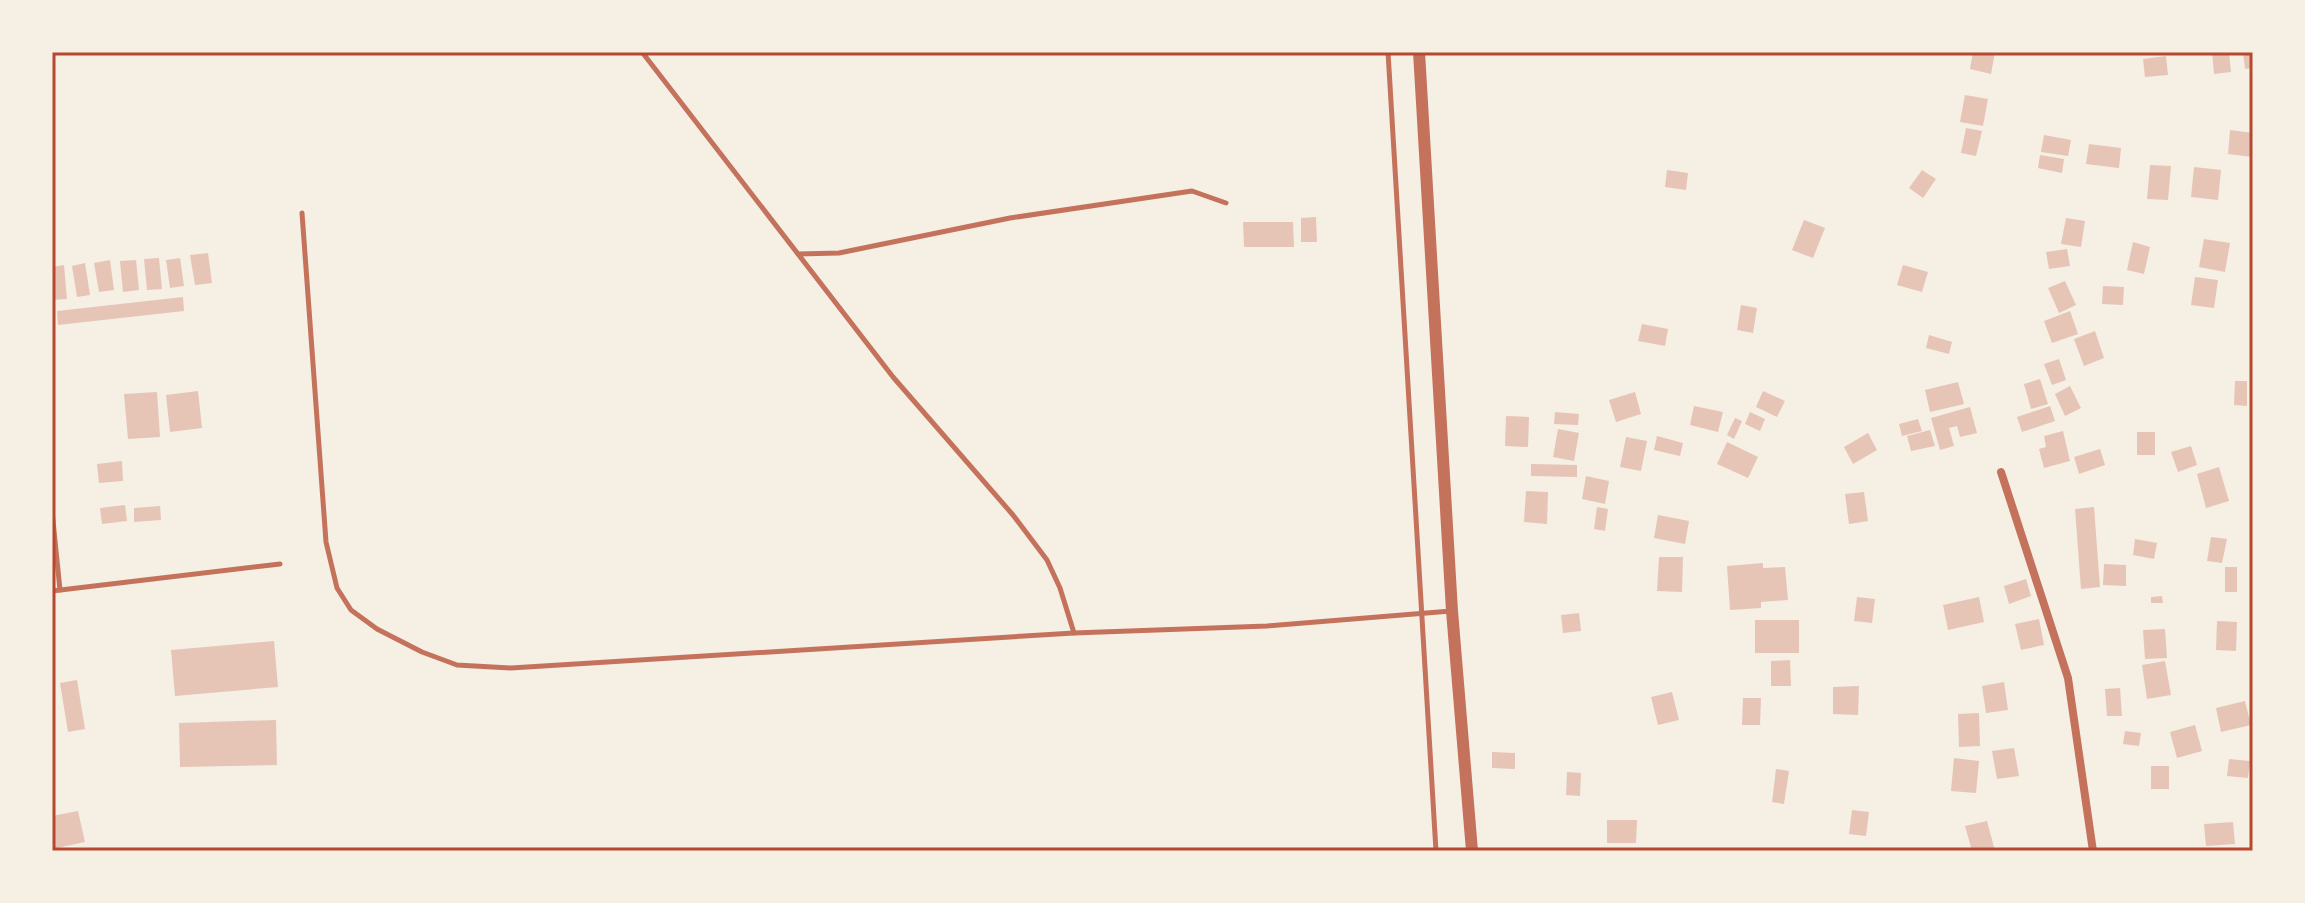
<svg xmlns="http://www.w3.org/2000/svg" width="2305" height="903" font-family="'Sofia Sans Condensed',sans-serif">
<rect width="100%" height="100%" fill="#f6efe4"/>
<g fill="#e6c5b7">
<path d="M 1973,52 L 1995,52 L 1991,74 L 1970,69 Z"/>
<path d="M 2212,52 L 2229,52 L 2231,72 L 2214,74 Z"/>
<path d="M 2243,52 L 2253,52 L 2253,68 L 2245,69 Z"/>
<path d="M 2166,56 L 2168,75 L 2145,77 L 2143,59 Z"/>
<path d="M 1965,95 L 1988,99 L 1983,126 L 1960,122 Z"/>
<path d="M 1966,128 L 1982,131 L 1976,156 L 1961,153 Z"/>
<path d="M 2230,130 L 2253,133 L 2253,157 L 2228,154 Z"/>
<path d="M 2044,135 L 2071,140 L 2068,156 L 2041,152 Z"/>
<path d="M 2089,144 L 2121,148 L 2119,168 L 2086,164 Z"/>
<path d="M 2040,155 L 2064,159 L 2062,173 L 2038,168 Z"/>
<path d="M 2150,165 L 2171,166 L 2168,200 L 2147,199 Z"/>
<path d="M 2194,167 L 2221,170 L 2218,200 L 2191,197 Z"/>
<path d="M 1667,170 L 1688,173 L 1686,190 L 1665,187 Z"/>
<path d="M 1922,170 L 1936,179 L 1923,198 L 1909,188 Z"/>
<path d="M 1316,217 L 1317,242 L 1301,242 L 1301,218 Z"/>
<path d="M 2066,218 L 2085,221 L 2081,247 L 2061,244 Z"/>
<path d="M 1804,220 L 1825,228 L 1813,258 L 1792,250 Z"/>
<path d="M 1243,222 L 1293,222 L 1294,247 L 1244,247 Z"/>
<path d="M 2204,239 L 2230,243 L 2225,272 L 2199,267 Z"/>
<path d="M 2133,242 L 2150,247 L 2144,274 L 2127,270 Z"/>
<path d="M 2067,249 L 2070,266 L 2049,269 L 2046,252 Z"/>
<path d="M 208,253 L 212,283 L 195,285 L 190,255 Z"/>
<path d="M 159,258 L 162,289 L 147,290 L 144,259 Z"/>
<path d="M 180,258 L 184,286 L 170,288 L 166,260 Z"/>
<path d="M 110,260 L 114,290 L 99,292 L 94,263 Z"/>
<path d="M 136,260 L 139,290 L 123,292 L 120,261 Z"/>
<path d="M 85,263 L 90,295 L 77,297 L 72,266 Z"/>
<path d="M 64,265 L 67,299 L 52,300 L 52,267 Z"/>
<path d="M 1903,265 L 1928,272 L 1922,292 L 1897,285 Z"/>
<path d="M 2195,277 L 2218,280 L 2214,308 L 2191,305 Z"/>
<path d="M 2065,281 L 2076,305 L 2059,313 L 2048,288 Z"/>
<path d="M 2103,286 L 2124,287 L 2123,305 L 2102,304 Z"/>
<path d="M 183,297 L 184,311 L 58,325 L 57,311 Z"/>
<path d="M 1741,305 L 1757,308 L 1753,333 L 1737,330 Z"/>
<path d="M 2070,311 L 2078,334 L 2052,343 L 2044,321 Z"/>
<path d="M 1642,324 L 1668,329 L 1665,346 L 1638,341 Z"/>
<path d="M 2095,331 L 2104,358 L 2084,366 L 2074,339 Z"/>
<path d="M 1929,335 L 1952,342 L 1949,354 L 1926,348 Z"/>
<path d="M 2059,359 L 2066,380 L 2052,385 L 2044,364 Z"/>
<path d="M 2040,379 L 2048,404 L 2031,409 L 2024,384 Z"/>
<path d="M 2235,381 L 2247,381 L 2247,406 L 2234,405 Z"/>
<path d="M 1958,382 L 1964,404 L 1930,412 L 1925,390 Z"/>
<path d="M 2070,386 L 2081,408 L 2065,416 L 2055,394 Z"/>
<path d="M 198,391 L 202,428 L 170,432 L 166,395 Z"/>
<path d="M 1763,391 L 1785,401 L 1777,417 L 1756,407 Z"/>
<path d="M 157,392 L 160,437 L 128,439 L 124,394 Z"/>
<path d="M 1635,392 L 1641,414 L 1616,422 L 1609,400 Z"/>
<path d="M 1694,406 L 1723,412 L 1718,432 L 1690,425 Z"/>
<path d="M 2050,406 L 2055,421 L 2022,432 L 2017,417 Z"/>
<path d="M 1970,407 L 1977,433 L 1960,437 L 1957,426 L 1949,428 L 1954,446 L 1940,450 L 1931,418 Z"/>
<path d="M 1555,412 L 1579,414 L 1578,425 L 1554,424 Z"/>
<path d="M 1750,412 L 1765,419 L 1760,431 L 1745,424 Z"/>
<path d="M 1506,416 L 1529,417 L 1528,447 L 1505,446 Z"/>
<path d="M 1735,418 L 1742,421 L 1734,439 L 1727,435 Z"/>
<path d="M 1918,419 L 1922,431 L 1902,436 L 1899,424 Z"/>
<path d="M 1558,429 L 1579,433 L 1574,461 L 1553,457 Z"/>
<path d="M 1930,430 L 1935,446 L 1911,451 L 1907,436 Z"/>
<path d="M 2063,431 L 2070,461 L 2044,468 L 2039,449 L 2046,447 L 2044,436 Z"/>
<rect x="2137" y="432" width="18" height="23"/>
<path d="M 1868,433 L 1877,450 L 1853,464 L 1844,447 Z"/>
<path d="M 1657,436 L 1683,443 L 1680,456 L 1654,450 Z"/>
<path d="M 1626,437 L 1647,441 L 1641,471 L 1620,467 Z"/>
<path d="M 1727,442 L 1758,457 L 1748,478 L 1717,464 Z"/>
<path d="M 2191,446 L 2197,465 L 2178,472 L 2171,452 Z"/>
<path d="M 2100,449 L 2105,465 L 2079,474 L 2074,457 Z"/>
<path d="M 122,461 L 123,481 L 99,483 L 97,464 Z"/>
<path d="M 1531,464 L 1577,465 L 1577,477 L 1531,476 Z"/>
<path d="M 2219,467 L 2229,501 L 2206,508 L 2197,474 Z"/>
<path d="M 1586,476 L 1609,481 L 1605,504 L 1582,499 Z"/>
<path d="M 1526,491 L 1548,492 L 1547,524 L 1524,522 Z"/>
<path d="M 1864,492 L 1868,521 L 1849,524 L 1845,494 Z"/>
<path d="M 125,505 L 127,521 L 102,524 L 100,508 Z"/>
<path d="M 160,506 L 161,520 L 134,522 L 134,508 Z"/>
<path d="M 1597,507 L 1608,509 L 1605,531 L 1594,529 Z"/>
<path d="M 2094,507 L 2100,587 L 2081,589 L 2075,509 Z"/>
<path d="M 1658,515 L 1689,521 L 1685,544 L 1654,538 Z"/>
<path d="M 2211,537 L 2227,539 L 2222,563 L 2207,561 Z"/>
<path d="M 2135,539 L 2157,543 L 2154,559 L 2133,555 Z"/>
<path d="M 1659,557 L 1683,557 L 1682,592 L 1657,591 Z"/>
<path d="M 1763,563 L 1763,568 L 1785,567 L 1788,600 L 1761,602 L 1761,608 L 1730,610 L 1727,566 Z"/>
<path d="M 2104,564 L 2126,565 L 2126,586 L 2103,585 Z"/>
<rect x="2225" y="567" width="12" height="25"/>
<path d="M 2026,579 L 2031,596 L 2009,604 L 2004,586 Z"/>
<path d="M 2162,596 L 2163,603 L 2151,603 L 2151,597 Z"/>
<path d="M 1857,597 L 1875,599 L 1872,623 L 1854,621 Z"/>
<path d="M 1979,597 L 1984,622 L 1948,630 L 1943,605 Z"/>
<path d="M 1579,613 L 1581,631 L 1563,633 L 1561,615 Z"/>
<path d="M 2039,619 L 2044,645 L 2021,650 L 2015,624 Z"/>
<rect x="1755" y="620" width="44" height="33"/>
<path d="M 2217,621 L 2237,622 L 2236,651 L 2216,650 Z"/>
<path d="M 2165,629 L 2167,658 L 2145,659 L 2143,630 Z"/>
<path d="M 274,641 L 278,687 L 175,696 L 171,650 Z"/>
<path d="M 1790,660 L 1791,686 L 1771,686 L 1771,661 Z"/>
<path d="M 2165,661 L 2171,695 L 2147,699 L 2142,665 Z"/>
<path d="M 77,680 L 85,729 L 68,732 L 60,683 Z"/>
<path d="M 2004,682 L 2008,710 L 1986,713 L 1982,686 Z"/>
<path d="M 1859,686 L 1858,715 L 1833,714 L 1833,687 Z"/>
<path d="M 2120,688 L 2122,716 L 2107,716 L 2105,689 Z"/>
<path d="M 1672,692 L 1679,720 L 1658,725 L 1651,697 Z"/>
<path d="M 1743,698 L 1761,698 L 1760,725 L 1742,725 Z"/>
<path d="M 2245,701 L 2251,725 L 2221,732 L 2216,708 Z"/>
<path d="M 1979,713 L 1980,746 L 1959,747 L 1958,714 Z"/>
<path d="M 276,720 L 277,765 L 180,767 L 179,723 Z"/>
<path d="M 2195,725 L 2202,751 L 2177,758 L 2170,732 Z"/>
<path d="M 2125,731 L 2141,733 L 2139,746 L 2123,744 Z"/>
<path d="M 2014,748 L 2019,776 L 1997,779 L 1992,751 Z"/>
<path d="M 1492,752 L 1515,753 L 1515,769 L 1492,768 Z"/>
<path d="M 1954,758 L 1979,761 L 1976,793 L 1951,791 Z"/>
<path d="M 2229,759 L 2250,761 L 2248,778 L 2227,776 Z"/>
<rect x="2151" y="766" width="18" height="23"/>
<path d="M 1776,769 L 1789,771 L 1784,804 L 1772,802 Z"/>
<path d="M 1567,772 L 1581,773 L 1580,796 L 1566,795 Z"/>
<path d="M 1852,810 L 1869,812 L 1866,836 L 1849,834 Z"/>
<path d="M 78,811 L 85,842 L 52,849 L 52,816 Z"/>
<path d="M 1607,820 L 1637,820 L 1636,843 L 1607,843 Z"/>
<path d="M 1987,821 L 1995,851 L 1972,851 L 1965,826 Z"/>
<path d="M 2233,822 L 2235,844 L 2206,846 L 2204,824 Z"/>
</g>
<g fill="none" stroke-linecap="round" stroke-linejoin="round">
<g stroke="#c5725c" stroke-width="5">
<path d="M 642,52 L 893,377 L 1013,515 L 1047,560 L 1060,588 L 1074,633"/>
<path d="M 1388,52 L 1436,851"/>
<path d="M 302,213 L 326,542 L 337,588 L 351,610 L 377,629 L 422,652 L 457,665 L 511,668 L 1074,633 L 1267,626 L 1451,611"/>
<path d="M 798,254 L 839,253 L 1010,218 L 1192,191 L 1226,203"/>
<path d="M 52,511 L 60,590"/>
<path d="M 52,591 L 280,564"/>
</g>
<path stroke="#c5725c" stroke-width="8" d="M 2001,472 L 2068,678 L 2093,851"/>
<path stroke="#c5725c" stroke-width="12" d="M 1419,52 L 1452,611 L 1472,851"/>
</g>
<rect width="2305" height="903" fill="none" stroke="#f6efe4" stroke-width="108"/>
<rect x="54" y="54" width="2197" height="795" fill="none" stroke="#b5482f" stroke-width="3"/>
</svg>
